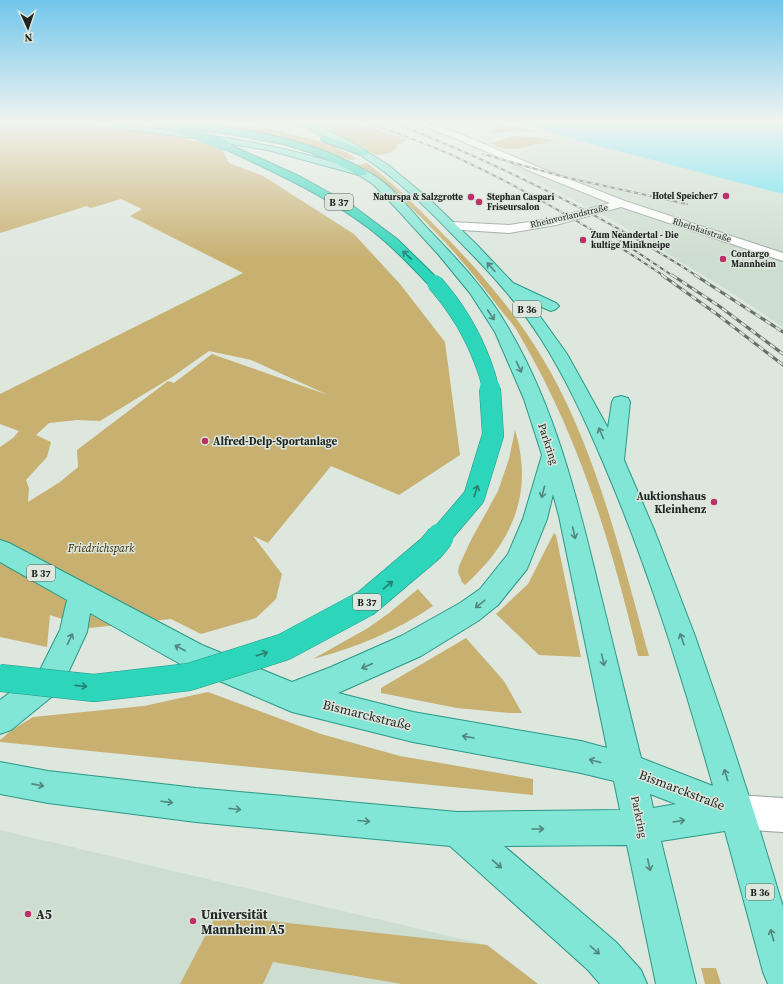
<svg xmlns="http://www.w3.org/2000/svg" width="783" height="984" font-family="'Source Serif 4',serif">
<rect width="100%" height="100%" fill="#dde7de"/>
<g fill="#cdddcf">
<path d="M 564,136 L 783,194 L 783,327 L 734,294 L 612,220 L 509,167 L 522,151 Z"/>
<path d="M 0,830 L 487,945 L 538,984 L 0,984 Z"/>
</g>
<g fill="#c8b070" fill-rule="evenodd">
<path d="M 0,121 L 69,121 L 107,128 L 179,135 L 193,141 L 216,139 L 229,163 L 263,176 L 354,234 L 400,284 L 445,342 L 460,455 L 399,495 L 331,466 L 268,543 L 253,536 L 282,574 L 276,599 L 256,618 L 201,634 L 171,619 L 90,628 L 50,615 L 47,647 L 0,637 L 0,447 L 13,438 L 19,431 L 0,424 L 0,394 L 243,273 L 130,216 L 142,209 L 121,199 L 91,208 L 87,206 L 0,233 ZM 209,351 L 251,360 L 328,395 L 212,354 L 174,383 L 168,381 L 77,450 L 78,467 L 60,482 L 28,502 L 29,488 L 26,480 L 47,457 L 51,442 L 36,435 L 49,423 L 77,420 L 100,421 L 172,377 Z"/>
<path d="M 98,121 C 120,121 146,118 166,129 L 143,128 Z"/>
<path d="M 172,121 L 220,121 L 280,131 L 333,145 L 357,159 L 350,160 L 324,150 L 297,142 Z"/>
<path d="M 258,121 L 355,121 L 407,140 L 395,146 L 398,147 L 390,153 L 376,155 L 323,125 L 298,123 L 304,128 L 301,128 Z"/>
<path d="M 483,121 L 494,121 L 537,132 L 510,131 L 485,134 L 495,131 L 495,128 L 499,126 Z"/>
<path d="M 515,136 L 542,138 L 554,140 L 541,144 L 538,144 C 524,148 504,153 491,143 Z"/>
<path d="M 367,163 C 397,186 423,213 449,240 C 488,281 522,321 550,371 C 598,457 623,562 649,656 L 638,656 C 612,545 578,434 520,336 C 515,326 507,318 500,309 C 482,285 463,261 442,239 C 416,212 390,185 358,165 Z"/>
<path d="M 515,430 C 534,492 513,542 465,585 L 462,582 L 458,572 L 459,566 L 471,540 L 498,491 L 509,459 Z"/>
<path d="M 554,533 L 556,535 L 581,657 L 539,655 L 496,614 L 528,584 Z"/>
<path d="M 418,589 L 433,606 C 397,631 355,648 313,659 L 368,628 L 389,613 Z"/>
<path d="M 466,638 L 504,681 L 522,713 L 509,713 L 457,708 L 381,693 L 381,688 Z"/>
<path d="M 208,692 L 321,734 L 400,756 L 533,779 L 533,795 L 0,742 L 0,740 L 12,730 L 33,717 L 144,706 Z"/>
<path d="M 216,915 L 487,945 L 538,984 L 402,984 L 273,962 L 263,984 L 180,984 Z"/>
<path d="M 701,968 L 716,968 L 721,984 L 705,984 Z"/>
</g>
<path fill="#5fe0f3" d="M 512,121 L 783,121 L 783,194 L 599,146 Z"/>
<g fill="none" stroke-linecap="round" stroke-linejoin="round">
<g stroke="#98a29a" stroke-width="2">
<g id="street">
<path d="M 410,121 L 422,121 L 463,135 L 543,169 L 625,201 L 783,253 L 783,261 L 621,207 L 556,225 L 509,233 L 447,229 L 445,226 L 447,223 L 451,222 L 509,225 L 555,218 L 610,203 L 535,173 L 457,139 Z"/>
<path d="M 737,795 L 783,798 L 783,832 L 737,829 L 725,824 L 720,812 L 725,800 Z"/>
</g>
</g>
<g stroke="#299886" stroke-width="2">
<path id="primary" d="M 78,121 C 105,121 132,126 159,129 C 217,136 273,144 329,161 C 341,165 355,165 366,171 C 390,182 411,211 429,230 C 459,261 489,293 510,331 C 554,406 577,497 597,580 C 612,639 626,699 641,758 L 713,786 C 682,676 648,567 603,462 C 585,420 566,378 541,339 C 517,301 486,268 454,236 C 425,206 395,177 359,154 C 342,143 312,134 299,121 L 309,121 L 350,141 L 388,165 L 428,198 L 476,244 L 513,283 L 556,303 L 559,306 L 556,309 L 551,311 L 546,309 L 529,301 L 567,354 L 608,428 L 612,402 L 614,398 L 621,396 L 628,398 L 630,402 L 624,460 L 655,532 L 695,636 L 731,741 L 760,831 L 783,907 L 783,984 L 768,984 L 763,972 L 725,831 L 661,841 L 696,984 L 656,984 L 627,845 L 504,846 L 616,942 L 641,970 L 647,984 L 600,984 L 588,970 L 450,846 L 196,822 L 48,803 L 0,794 L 0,762 L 48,771 L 196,788 L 457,812 L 620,810 L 614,781 L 581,773 L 413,742 L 292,712 L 182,665 L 90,613 L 87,632 L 60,690 L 11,730 L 0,734 L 0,700 L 40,670 L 60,630 L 67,600 L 0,562 L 0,540 L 9,543 L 202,645 L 292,682 L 331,667 L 401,636 L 460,603 L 480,589 L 508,554 L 523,519 L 542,455 L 524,399 L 495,332 L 470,293 L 438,254 L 395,207 L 374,185 L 359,175 L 268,150 L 207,140 L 82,123 ZM 553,494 L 559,516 L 607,748 L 581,741 L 413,712 L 338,693 L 421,656 L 478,621 L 498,605 L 527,569 L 547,519 ZM 650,794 L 676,804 L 653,808 Z"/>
</g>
<g stroke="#299886" stroke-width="2">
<g id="highway">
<path d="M 145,121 C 205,121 295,134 349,162 C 355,165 363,168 367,173 L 366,175 L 358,175 L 334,162 L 309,152 L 283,144 L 231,134 L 149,123 Z"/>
<path d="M 325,136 L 367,151 L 369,153 L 364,156 L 361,155 L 322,141 L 321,139 L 322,137 Z"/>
<path d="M 226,143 L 301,177 L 353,206 L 397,239 L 442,283 L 440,286 L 435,287 L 430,286 C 411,266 392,246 370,229 C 325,195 274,172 223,148 L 221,146 L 223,144 Z"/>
</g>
</g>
<use href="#street" fill="#fff" fill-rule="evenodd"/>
<use href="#primary" fill="#81e6d6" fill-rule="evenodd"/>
<use href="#highway" fill="#2dd5bb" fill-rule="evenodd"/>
<g stroke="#69706a" stroke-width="2">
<g id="rail-far1">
<path d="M 363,121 C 394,132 426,143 456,157 C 529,191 597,231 664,276"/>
<path d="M 388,121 L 406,127"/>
<path d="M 402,126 C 505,167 604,216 697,276"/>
<path d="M 483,154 L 564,177 L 687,204"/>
<path d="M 610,234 L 673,276"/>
</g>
</g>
<g stroke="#69706a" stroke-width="3">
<g id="rail">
<path d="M 662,275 L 718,315 L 783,365"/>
<path d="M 672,275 L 719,306 L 783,354"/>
<path d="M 695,275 L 783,332"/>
</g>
</g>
<use href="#rail-far1" stroke="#dde7de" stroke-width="1.5" stroke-dasharray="4" stroke-linecap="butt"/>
<use href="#rail" stroke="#dde7de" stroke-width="2" stroke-dasharray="6" stroke-linecap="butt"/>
<g stroke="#299886" stroke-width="10" stroke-linecap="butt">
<path id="highway-bridge-far3" d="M 163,121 L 226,146"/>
</g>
<g stroke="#299886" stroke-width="17" stroke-linecap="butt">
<path id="highway-bridge-far2" d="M 435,283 C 456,307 472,333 483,363 C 486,372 490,380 490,390"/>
</g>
<g stroke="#299886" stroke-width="22" stroke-linecap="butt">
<path id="highway-bridge-far1" d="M 439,538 L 474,497 L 493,435 L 490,389"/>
</g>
<g stroke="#299886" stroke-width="28" stroke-linecap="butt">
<path id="highway-bridge" d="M 0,678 L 94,688 L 189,677 L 284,647 L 366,603 L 431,548 L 440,537"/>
</g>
<use href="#highway-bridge-far3" stroke="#2dd5bb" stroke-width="10"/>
<use href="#highway-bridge-far2" stroke="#2dd5bb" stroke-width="16"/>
<use href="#highway-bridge-far1" stroke="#2dd5bb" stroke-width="21"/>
<use href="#highway-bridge" stroke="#2dd5bb" stroke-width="27"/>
</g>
<defs><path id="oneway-shaft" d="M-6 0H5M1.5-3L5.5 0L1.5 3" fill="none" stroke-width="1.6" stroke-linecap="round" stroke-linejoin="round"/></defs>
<g stroke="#287e6f">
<use href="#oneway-shaft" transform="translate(407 255) rotate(-136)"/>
<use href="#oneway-shaft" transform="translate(476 491) rotate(-72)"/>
<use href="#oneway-shaft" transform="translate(388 585) rotate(-40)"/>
<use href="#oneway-shaft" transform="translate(262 654) rotate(-18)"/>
<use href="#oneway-shaft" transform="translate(81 686) rotate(6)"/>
</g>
<g stroke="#52867c">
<use href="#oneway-shaft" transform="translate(491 267) rotate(-132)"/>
<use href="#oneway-shaft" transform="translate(491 315) rotate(56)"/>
<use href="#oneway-shaft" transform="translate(519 367) rotate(65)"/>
<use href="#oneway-shaft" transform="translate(601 433) rotate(-114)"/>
<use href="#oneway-shaft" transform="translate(543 492) rotate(105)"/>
<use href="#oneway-shaft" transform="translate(574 533) rotate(77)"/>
<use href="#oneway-shaft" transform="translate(480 604) rotate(142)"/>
<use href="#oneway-shaft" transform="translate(70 639) rotate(-64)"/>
<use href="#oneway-shaft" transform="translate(682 639) rotate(-109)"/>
<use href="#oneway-shaft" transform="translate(180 648) rotate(-152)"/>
<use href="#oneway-shaft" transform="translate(603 660) rotate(77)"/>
<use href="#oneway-shaft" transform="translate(367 666) rotate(156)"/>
<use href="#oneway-shaft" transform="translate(468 737) rotate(-170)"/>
<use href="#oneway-shaft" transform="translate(595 761) rotate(-165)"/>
<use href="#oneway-shaft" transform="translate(726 775) rotate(-107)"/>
<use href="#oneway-shaft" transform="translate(38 785) rotate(11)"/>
<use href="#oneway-shaft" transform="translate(167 802) rotate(7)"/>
<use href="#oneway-shaft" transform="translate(235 809) rotate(5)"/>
<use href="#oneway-shaft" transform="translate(364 821) rotate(5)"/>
<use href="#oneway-shaft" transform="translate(679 821) rotate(-9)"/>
<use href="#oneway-shaft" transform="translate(538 829)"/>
<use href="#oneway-shaft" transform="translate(497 864) rotate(41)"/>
<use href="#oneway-shaft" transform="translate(649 865) rotate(78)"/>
<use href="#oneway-shaft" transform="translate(772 935) rotate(-106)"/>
<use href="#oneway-shaft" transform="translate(595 950) rotate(41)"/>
</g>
<linearGradient id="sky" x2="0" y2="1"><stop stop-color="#71c6ec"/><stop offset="0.47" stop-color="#f0f4f0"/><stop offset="1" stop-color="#f0f4f0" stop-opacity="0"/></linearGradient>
<rect width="783" height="259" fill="url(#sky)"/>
<g fill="#bc3169" stroke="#dde7de" stroke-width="1.5">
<circle cx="726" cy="196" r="4"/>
<circle cx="471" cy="197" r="4"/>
<circle cx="479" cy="202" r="4"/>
<circle cx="583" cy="240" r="4"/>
<circle cx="723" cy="259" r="4"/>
<circle cx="205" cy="441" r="4"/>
<circle cx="714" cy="502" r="4"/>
<circle cx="28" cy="914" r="4"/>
<circle cx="193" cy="921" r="4"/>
</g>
<g text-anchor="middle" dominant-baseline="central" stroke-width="3" stroke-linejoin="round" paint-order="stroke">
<g font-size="9" font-weight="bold" fill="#222623" stroke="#dde7de" text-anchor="start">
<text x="718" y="196" text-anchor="end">Hotel Speicher7</text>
<text x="463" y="197" text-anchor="end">Naturspa &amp; Salzgrotte</text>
<text x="487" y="197">Stephan Caspari<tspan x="487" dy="10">Friseursalon</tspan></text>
<text x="591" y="235">Zum Neandertal - Die<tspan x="591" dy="10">kultige Minikneipe</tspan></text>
<text x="731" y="254">Contargo<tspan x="731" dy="10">Mannheim</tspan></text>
</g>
<g font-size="9" fill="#222623" stroke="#dde7de">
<text transform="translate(569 216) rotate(-13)">Rheinvorlandstraße</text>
<text transform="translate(702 230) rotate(18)">Rheinkaistraße</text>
</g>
<g fill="#dde7de" stroke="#5a605b" stroke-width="1">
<rect x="325" y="194" width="28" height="16" rx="3"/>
<rect x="513" y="301" width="28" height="16" rx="3"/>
<rect x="27" y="565" width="28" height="16" rx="3"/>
<rect x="353" y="594" width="28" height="16" rx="3"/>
<rect x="746" y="884" width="28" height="16" rx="3"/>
</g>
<g font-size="10" font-weight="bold" fill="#222623">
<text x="339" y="202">B 37</text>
<text x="527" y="309">B 36</text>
<text x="41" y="573">B 37</text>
<text x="367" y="602">B 37</text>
<text x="760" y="892">B 36</text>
</g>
<g font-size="11" font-weight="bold" fill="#222623" stroke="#dde7de" text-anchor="start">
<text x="213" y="441">Alfred-Delp-Sportanlage</text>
<text x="706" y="496" text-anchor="end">Auktionshaus<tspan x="706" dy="13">Kleinhenz</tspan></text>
</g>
<g font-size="11" fill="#222623" stroke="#dde7de">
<text transform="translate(548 444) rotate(72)">Parkring</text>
<text transform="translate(639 817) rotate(78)">Parkring</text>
</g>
<g font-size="11" font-style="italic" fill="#362901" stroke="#dde7de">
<text x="101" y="548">Friedrichspark</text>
</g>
<g font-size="13" fill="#222623" stroke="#dde7de">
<text transform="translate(367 715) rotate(14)">Bismarckstraße</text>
<text transform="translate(682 790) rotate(21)">Bismarckstraße</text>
</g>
<g font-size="13" font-weight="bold" fill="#222623" stroke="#dde7de" text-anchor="start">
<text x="36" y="914">A5</text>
<text x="201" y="914">Universität<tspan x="201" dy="15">Mannheim A5</tspan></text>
</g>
</g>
<g transform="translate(28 28) rotate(177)" stroke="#dde7de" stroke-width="3" paint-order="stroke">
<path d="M0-3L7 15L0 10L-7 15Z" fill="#222623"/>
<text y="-6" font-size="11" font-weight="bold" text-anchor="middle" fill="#222623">N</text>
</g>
</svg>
